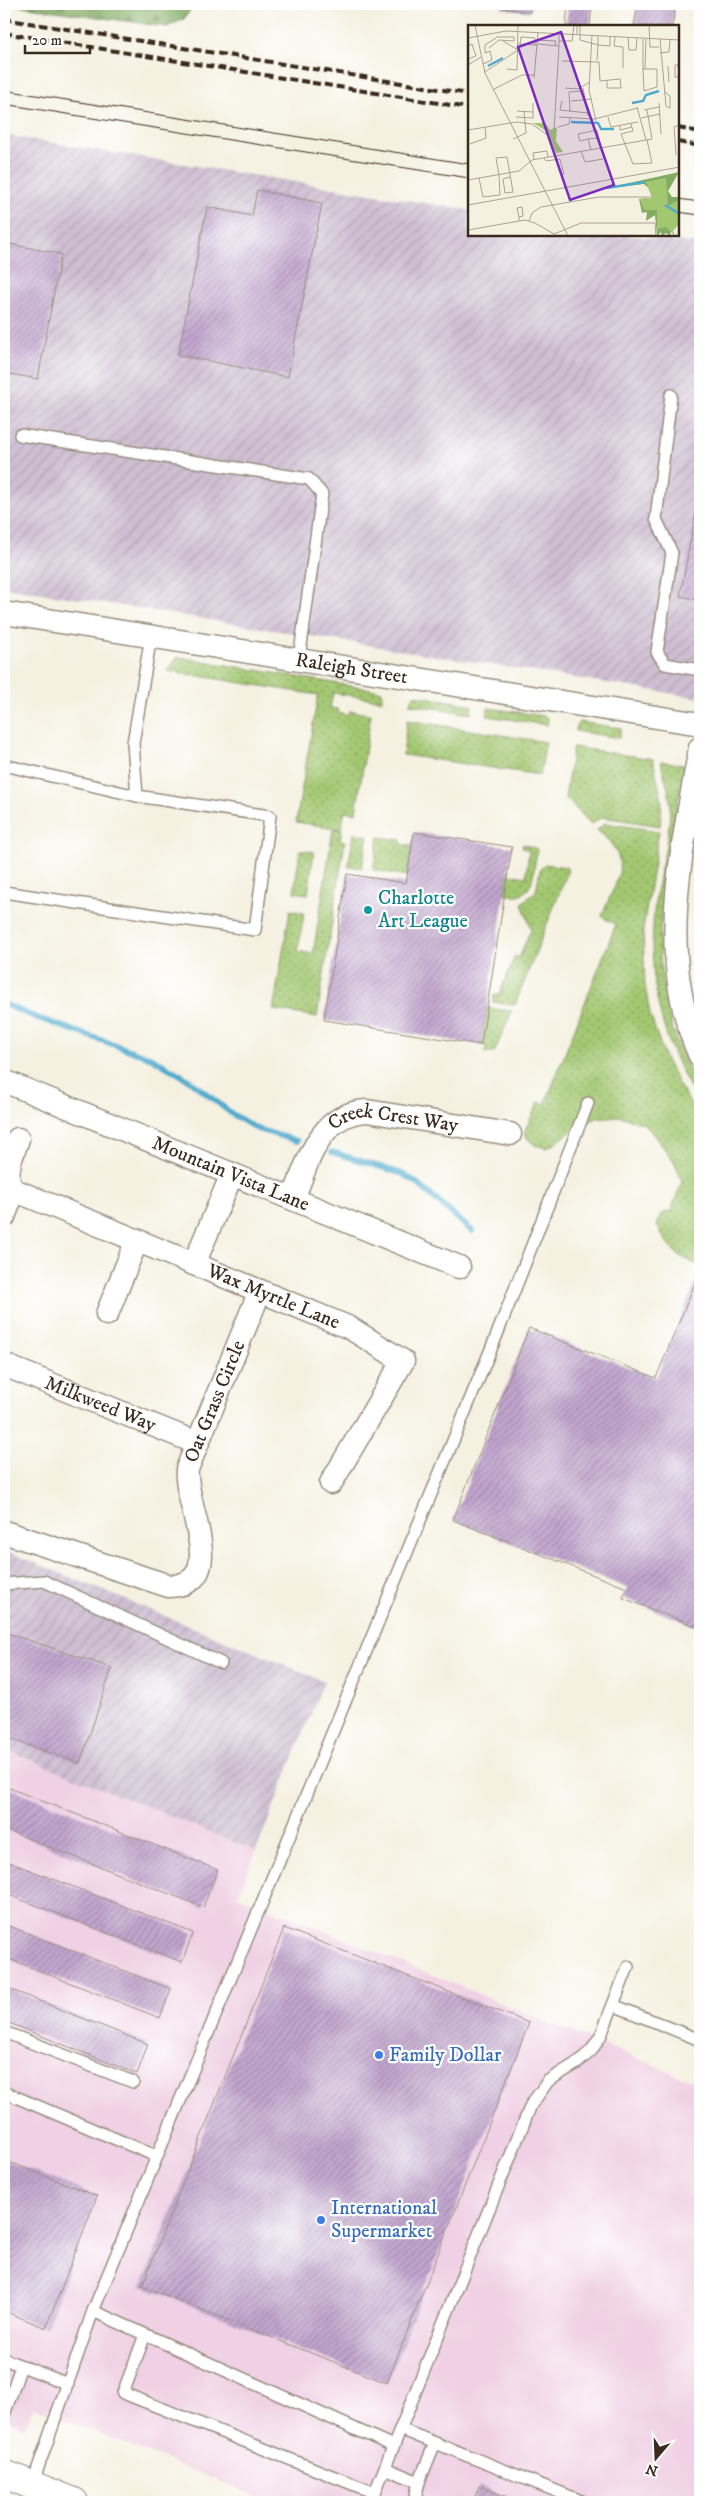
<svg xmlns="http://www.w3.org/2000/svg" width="704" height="2506" font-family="'IM FELL DW Pica',serif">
<defs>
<pattern id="industrial-furrows" width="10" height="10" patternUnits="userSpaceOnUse" patternTransform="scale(1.25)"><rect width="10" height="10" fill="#cebed1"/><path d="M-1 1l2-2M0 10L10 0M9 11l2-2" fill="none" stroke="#b2a3b3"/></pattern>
<pattern id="grass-dots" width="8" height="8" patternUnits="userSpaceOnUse" patternTransform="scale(1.25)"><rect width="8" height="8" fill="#a3c771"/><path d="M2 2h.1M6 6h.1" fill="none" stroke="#86a25c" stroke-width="1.8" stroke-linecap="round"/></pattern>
<pattern id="forest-firs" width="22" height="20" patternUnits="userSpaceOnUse" patternTransform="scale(1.25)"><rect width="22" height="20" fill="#82ac63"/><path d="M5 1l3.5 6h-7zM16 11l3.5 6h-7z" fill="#6c8c51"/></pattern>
<pattern id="building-hatch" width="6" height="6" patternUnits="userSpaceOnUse" patternTransform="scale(1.25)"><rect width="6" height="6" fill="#c1a5ce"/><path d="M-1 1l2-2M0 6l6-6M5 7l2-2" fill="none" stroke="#9e87a7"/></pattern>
</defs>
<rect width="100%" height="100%" fill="#fff"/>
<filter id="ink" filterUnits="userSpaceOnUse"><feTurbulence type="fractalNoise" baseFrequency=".02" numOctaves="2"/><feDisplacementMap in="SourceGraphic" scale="10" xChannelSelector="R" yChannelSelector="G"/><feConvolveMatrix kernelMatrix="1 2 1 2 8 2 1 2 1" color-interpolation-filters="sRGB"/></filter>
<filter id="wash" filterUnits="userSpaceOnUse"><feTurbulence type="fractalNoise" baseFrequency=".0096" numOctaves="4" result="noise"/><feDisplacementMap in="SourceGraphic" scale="20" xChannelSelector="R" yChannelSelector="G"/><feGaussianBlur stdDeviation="1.12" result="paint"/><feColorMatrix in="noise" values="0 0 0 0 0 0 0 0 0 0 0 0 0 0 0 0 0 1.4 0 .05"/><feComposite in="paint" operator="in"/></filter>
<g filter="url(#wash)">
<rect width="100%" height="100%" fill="#f5f1e1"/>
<g fill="#f0d0e4">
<path d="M 700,884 L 700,1004 L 693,960 L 693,927 Z"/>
<path d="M 4,1749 L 256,1851 L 238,1896 L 700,2084 L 700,2502 L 271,2502 L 33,2407 L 25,2427 L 4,2418 Z"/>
</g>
<g fill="url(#industrial-furrows)">
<path d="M 4,135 L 469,210 L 469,235 L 628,235 L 700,244 L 700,698 L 4,587 Z"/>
<path d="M 4,1550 L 324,1681 L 256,1851 L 4,1749 Z"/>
</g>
<g fill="url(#grass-dots)" stroke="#6f7848">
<path d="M 178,657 L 382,691 L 382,700 L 333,693 L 330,708 L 338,709 L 338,713 L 348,715 L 349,711 L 371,714 L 356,813 L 345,811 L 341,829 L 296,822 L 318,695 L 167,671 Z"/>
<path d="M 414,695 L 472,705 L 471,714 L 409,704 Z"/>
<path d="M 488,708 L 545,716 L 548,719 L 547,725 L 487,716 Z"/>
<path d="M 407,720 L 546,742 L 540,775 L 403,755 Z"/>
<path d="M 579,722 L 621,728 L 619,738 L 575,731 Z"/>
<path d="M 573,747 L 653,759 L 662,801 L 660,826 L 602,817 L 591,824 L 565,798 Z"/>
<path d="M 661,761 L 684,765 C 666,884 634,978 700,1089 L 695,1096 C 655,1028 645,966 657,888 C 662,861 671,830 670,802 C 669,788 663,775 661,761 Z"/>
<path d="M 605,823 L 659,831 L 643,930 L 645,985 L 650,1014 L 665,1058 L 679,1085 L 700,1118 L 700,1266 C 676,1256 670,1250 657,1226 L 661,1214 L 671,1211 L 682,1182 L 674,1161 L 645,1124 L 619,1116 L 596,1118 L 570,1132 L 555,1144 L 546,1148 L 535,1145 L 527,1138 L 525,1130 L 539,1102 L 545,1104 L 616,924 L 605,919 L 602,915 C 618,876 634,861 597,830 Z"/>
<path d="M 333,829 L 342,830 L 340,840 L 345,841 L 317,1017 L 273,1010 L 290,910 L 304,913 L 298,951 L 313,954 Z"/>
<path d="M 354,833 L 368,836 L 362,868 L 348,866 Z"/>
<path d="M 379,837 L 401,840 L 401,844 L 412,846 L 407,876 L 373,870 Z"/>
<path d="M 523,844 L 537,849 C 537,855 535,862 534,869 C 532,888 526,899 505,894 L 508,874 L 526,877 L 529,850 L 522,848 Z"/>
<path d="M 300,850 L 314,852 L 308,894 L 294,892 Z"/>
<path d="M 545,864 L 566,867 L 568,871 L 515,1005 L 493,1002 L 494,995 L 499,995 L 515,956 L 519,958 L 531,929 L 522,903 L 536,891 L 540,870 Z"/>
<path d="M 487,1008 L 512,1011 L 494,1053 L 485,1053 L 486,1046 L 481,1045 Z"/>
</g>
<path fill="url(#forest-firs)" stroke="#5e6b40" d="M 6,4 L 184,4 L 191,9 L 184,19 L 167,27 Z"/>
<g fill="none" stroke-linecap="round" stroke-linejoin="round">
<g stroke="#4fabcd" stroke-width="6">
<path d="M 4,1004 L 35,1017 L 152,1058 L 189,1080 L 232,1114 L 257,1129 L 297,1141"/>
<path d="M 332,1152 L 403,1174 L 418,1184 L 472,1231"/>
</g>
</g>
<g id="blocks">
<g fill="url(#building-hatch)">
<path d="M 503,4 L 531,4 L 530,12 L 502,8 Z"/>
<path d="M 568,4 L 592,4 L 590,26 L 566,26 Z"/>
<path d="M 638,4 L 675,10 L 672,26 L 634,26 Z"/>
<path d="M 257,190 L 322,203 L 288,377 L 178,355 L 207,207 L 252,216 Z"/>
<path d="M 10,244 L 61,254 L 38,379 L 4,373 L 4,278 Z"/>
<path d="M 699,495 L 700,495 L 700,600 L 680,596 Z"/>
<path d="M 414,832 L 512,847 L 481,1045 L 324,1020 L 347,874 L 406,883 Z"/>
<path d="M 700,1271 L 700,1628 L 623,1598 L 627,1588 L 453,1520 L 529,1328 L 656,1378 Z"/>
<path d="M 4,1632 L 112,1668 L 80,1763 L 4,1737 Z"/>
<path d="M 4,1786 L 218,1870 L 203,1907 L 4,1829 Z"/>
<path d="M 4,1860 L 193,1933 L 182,1962 L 4,1893 Z"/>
<path d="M 4,1924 L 171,1989 L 160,2018 L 4,1957 Z"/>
<path d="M 284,1928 L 529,2023 L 387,2383 L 142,2286 Z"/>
<path d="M 4,1987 L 148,2044 L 137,2074 L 4,2021 Z"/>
<path d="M 4,2160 L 97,2196 L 46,2328 L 4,2311 Z"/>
<path d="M 479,2486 L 520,2502 L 473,2502 Z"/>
</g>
</g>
</g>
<g filter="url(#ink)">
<use href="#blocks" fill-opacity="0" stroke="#988e80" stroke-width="1"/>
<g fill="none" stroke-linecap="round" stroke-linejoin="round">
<g stroke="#988e80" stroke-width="14">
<g id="service">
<path d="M 671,395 L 656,519 L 672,553 L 657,652 L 665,664 L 700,670"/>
<path d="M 20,435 L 309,479 L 322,494 L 299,660"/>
<path d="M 4,765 L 137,796"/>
<path d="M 4,892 L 255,930 L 270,816 L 137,796 L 133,743 L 151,636"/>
<path d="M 4,1584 L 44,1581 L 221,1663"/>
<path d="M 613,2005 L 700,2040"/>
<path d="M 4,2032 L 133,2082"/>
<path d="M 4,2092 L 156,2156"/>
<path d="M 93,2311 L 496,1337 L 588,1103"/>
<path d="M 145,2335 L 123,2393 L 375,2493"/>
<path d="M 4,2359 L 68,2384"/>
<path d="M 4,2415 L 21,2366"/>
<path d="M 400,2429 L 584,2502"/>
<path d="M 385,2468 L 419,2482"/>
<path d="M 32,2485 L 93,2311 L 393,2446"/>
<path d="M 371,2502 L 531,2105 L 548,2081 L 577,2063 L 591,2051 L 601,2035 L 628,1967"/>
<path d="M 414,2502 L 419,2482 L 435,2443"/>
</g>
</g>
<g stroke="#988e80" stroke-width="25">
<g id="minor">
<path id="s1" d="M 4,613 L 700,724"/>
<path d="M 700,748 C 682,851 655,956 700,1056"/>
<path id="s2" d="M 4,1081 L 459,1267"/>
<path id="s3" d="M 9,1188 L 350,1328 L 403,1361 L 331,1483"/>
<path id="s4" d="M 293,1199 C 308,1162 319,1113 367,1111 L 510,1134"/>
<path d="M 4,1217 L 11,1198 L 8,1175 L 10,1162 L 18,1139"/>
<path d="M 194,1264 L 232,1174"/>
<path d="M 107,1314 L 137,1240"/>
<path id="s5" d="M 4,1365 L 197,1443"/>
<path id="s6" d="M 4,1532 L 169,1586 C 231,1585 183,1504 187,1469 L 260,1291"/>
</g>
</g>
<g stroke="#988e80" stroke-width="30">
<path id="primary" d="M 4,2474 L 74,2502"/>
</g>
<use href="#service" stroke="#fff" stroke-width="11"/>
<use href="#minor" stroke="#fff" stroke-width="22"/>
<use href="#primary" stroke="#fff" stroke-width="28"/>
<g stroke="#3b2a1e" stroke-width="1">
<path d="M 4,90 L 469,164"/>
<path d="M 4,104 L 469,178"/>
<path d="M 678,199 L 700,202"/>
<path d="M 678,212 L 700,215"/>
</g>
<g stroke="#3b2a1e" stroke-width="4" stroke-dasharray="8 4" stroke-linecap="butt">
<path d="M 4,19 L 469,94"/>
<path d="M 4,33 L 469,108"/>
<path d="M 678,128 L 700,132"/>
<path d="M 678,142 L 700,146"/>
</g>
</g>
</g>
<circle fill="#0f9aa8" stroke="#fff" stroke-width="2" cx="368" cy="910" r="5"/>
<g fill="#3f7fe0" stroke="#fff" stroke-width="2">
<circle cx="379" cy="2055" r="5"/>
<circle cx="321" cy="2220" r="5"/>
</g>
<g text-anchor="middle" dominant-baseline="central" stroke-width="4.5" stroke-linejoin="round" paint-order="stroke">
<g font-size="20" fill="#3b2a1e" stroke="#fff">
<text stroke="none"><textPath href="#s1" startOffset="352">Raleigh Street</textPath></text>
<text stroke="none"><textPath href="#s4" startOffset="149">Creek Crest Way</textPath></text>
<text stroke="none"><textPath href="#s2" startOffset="245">Mountain Vista Lane</textPath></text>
<text stroke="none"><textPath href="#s3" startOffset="286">Wax Myrtle Lane</textPath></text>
<text stroke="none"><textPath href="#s6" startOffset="385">Oat Grass Circle</textPath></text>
<text stroke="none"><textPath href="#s5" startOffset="104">Milkweed Way</textPath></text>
</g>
<g font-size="20" fill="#0d838f" stroke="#fff" text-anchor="start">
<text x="378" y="898">Charlotte<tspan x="378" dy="23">Art League</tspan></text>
</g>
<g font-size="20" fill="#366cbe" stroke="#fff" text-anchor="start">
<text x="389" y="2055">Family Dollar</text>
<text x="331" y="2208">International<tspan x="331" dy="23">Supermarket</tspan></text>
</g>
</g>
<g transform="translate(468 25)">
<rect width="211" height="211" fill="#f5f1e1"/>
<path d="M 65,98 L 77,98 L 82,105 L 89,102 L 88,116 L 95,127 L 88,128 L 80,107 Z" fill="#a3c771"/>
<path d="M 211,147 L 200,166 L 204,172 L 211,172 L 211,190 L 176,159 L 134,164 ZM 178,173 L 187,179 L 203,206 L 202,211 L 198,208 L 194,211 L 193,207 L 189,211 L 187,190 L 178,196 L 179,187 L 174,188 L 171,174 Z" fill="#82ac63"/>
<path d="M 198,153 L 200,181 L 211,175 L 211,199 L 205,206 L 207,211 L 198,202 L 189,204 L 189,185 L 176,185 L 172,174 L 184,173 L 178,157 Z" fill="#a3c771"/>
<path fill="none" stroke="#4fabcd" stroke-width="2.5" d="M 20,41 L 35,33M 164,78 L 175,76 L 178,70 L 191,66M 103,97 L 130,98 L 133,104 L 146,104M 139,163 L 177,157M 197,180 L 212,189"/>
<path fill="none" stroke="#aba193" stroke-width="1" d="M 7,0 L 17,48 L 100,211M 181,0 L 182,22 L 191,22M 109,9 L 109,1 L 112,1 L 112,10M 112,10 L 112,15 L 130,20 L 130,11M 124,10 L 121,65 L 128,96M 28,12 L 46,12 L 46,16M 147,12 L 146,21 L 155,22 L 155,43M 160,12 L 161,25 L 168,25 L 169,13M 0,13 L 38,6 L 212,15M 192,14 L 198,81 L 202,83 L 202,71 L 197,67M 70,15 L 88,16 L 87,20M 91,16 L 104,16 L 106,0M 50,19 L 69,20M 52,19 L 53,12 L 67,13 L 67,20M 70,19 L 91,21 L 91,9M 0,21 L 4,19 L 8,31 L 0,34M 21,23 L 31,15 L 46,16M 192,28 L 201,27 L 202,15M 129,35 L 130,20 L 142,21 L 142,12M 94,36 L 131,37 L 132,56 L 152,54 L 153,63 L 139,63 L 139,56M 15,39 L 24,35 L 22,26 L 17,28 L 17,20 L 28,13M 0,40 L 13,32M 210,40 L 211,52 L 207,52 L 207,40 L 212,40M 200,41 L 201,57M 39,44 L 49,45 L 50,0M 175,44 L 189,44 L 189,62 L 176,66 L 175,44 L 175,14M 177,44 L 178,14M 17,47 L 50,25 L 35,16M 66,53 L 70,8M 97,63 L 110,64 L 122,57M 115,63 L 120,91M 26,64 L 54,50 L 66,50M 94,76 L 92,85 L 120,88M 103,76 L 124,74M 191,78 L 193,109M 169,82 L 178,115M 176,85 L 191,82M 49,86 L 65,87M 102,87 L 101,67 L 115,66M 48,92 L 65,93 L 65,78M 91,92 L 126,94 L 170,83M 140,92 L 143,102 L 170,97M 173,93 L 192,89M 163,99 L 165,106 L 153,109 L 165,139 L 184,138 L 179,115M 152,100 L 152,105 L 164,102M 90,102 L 101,99 L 102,93M 0,105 L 49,97 L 64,99 L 81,111 L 87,131M 86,105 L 91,21M 45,114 L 58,108 L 56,86M 120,114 L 131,113 L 133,123M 2,119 L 18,113 L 17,102M 123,125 L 120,114 L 112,116 L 110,109 L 129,105 L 131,113M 113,126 L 117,137 L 135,134M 208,130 L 206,102 L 212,100M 76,133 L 78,136 L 92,134 L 96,150M 66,134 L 65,128 L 79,126 L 80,132M 31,150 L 28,133 L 39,132 L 45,167 L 37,168 L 35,154 L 42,152M 11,153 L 15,172 L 32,170 L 31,150M 0,155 L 51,146 L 64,135 L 184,114 L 179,85M 0,180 L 212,142M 51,192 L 55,191 L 54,182 L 49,183 L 51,192 L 51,196M 61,196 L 64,188 L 73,182 L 131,172 L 184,172M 0,205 L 57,195 L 67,198 L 86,209 L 113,198 L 187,198 L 188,211"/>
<path fill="#7b2cbf" fill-opacity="0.15" stroke="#7b2cbf" stroke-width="2.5" d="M 93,7 L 146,160 L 102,175 L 50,22 Z"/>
<rect width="211" height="211" fill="none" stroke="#3b2a1e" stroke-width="2.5"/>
</g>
<rect width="704" height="2506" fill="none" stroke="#fff" stroke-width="20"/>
<g transform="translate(656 2458) rotate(199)" stroke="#ffffff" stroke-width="4" paint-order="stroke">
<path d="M0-4L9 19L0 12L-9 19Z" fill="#3b2a1e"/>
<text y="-8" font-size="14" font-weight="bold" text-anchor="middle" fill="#3b2a1e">N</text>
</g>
<path d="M25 45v8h65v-8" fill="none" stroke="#3b2a1e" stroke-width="2.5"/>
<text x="32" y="45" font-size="15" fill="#3b2a1e" stroke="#ffffff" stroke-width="4" paint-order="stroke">20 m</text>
</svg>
